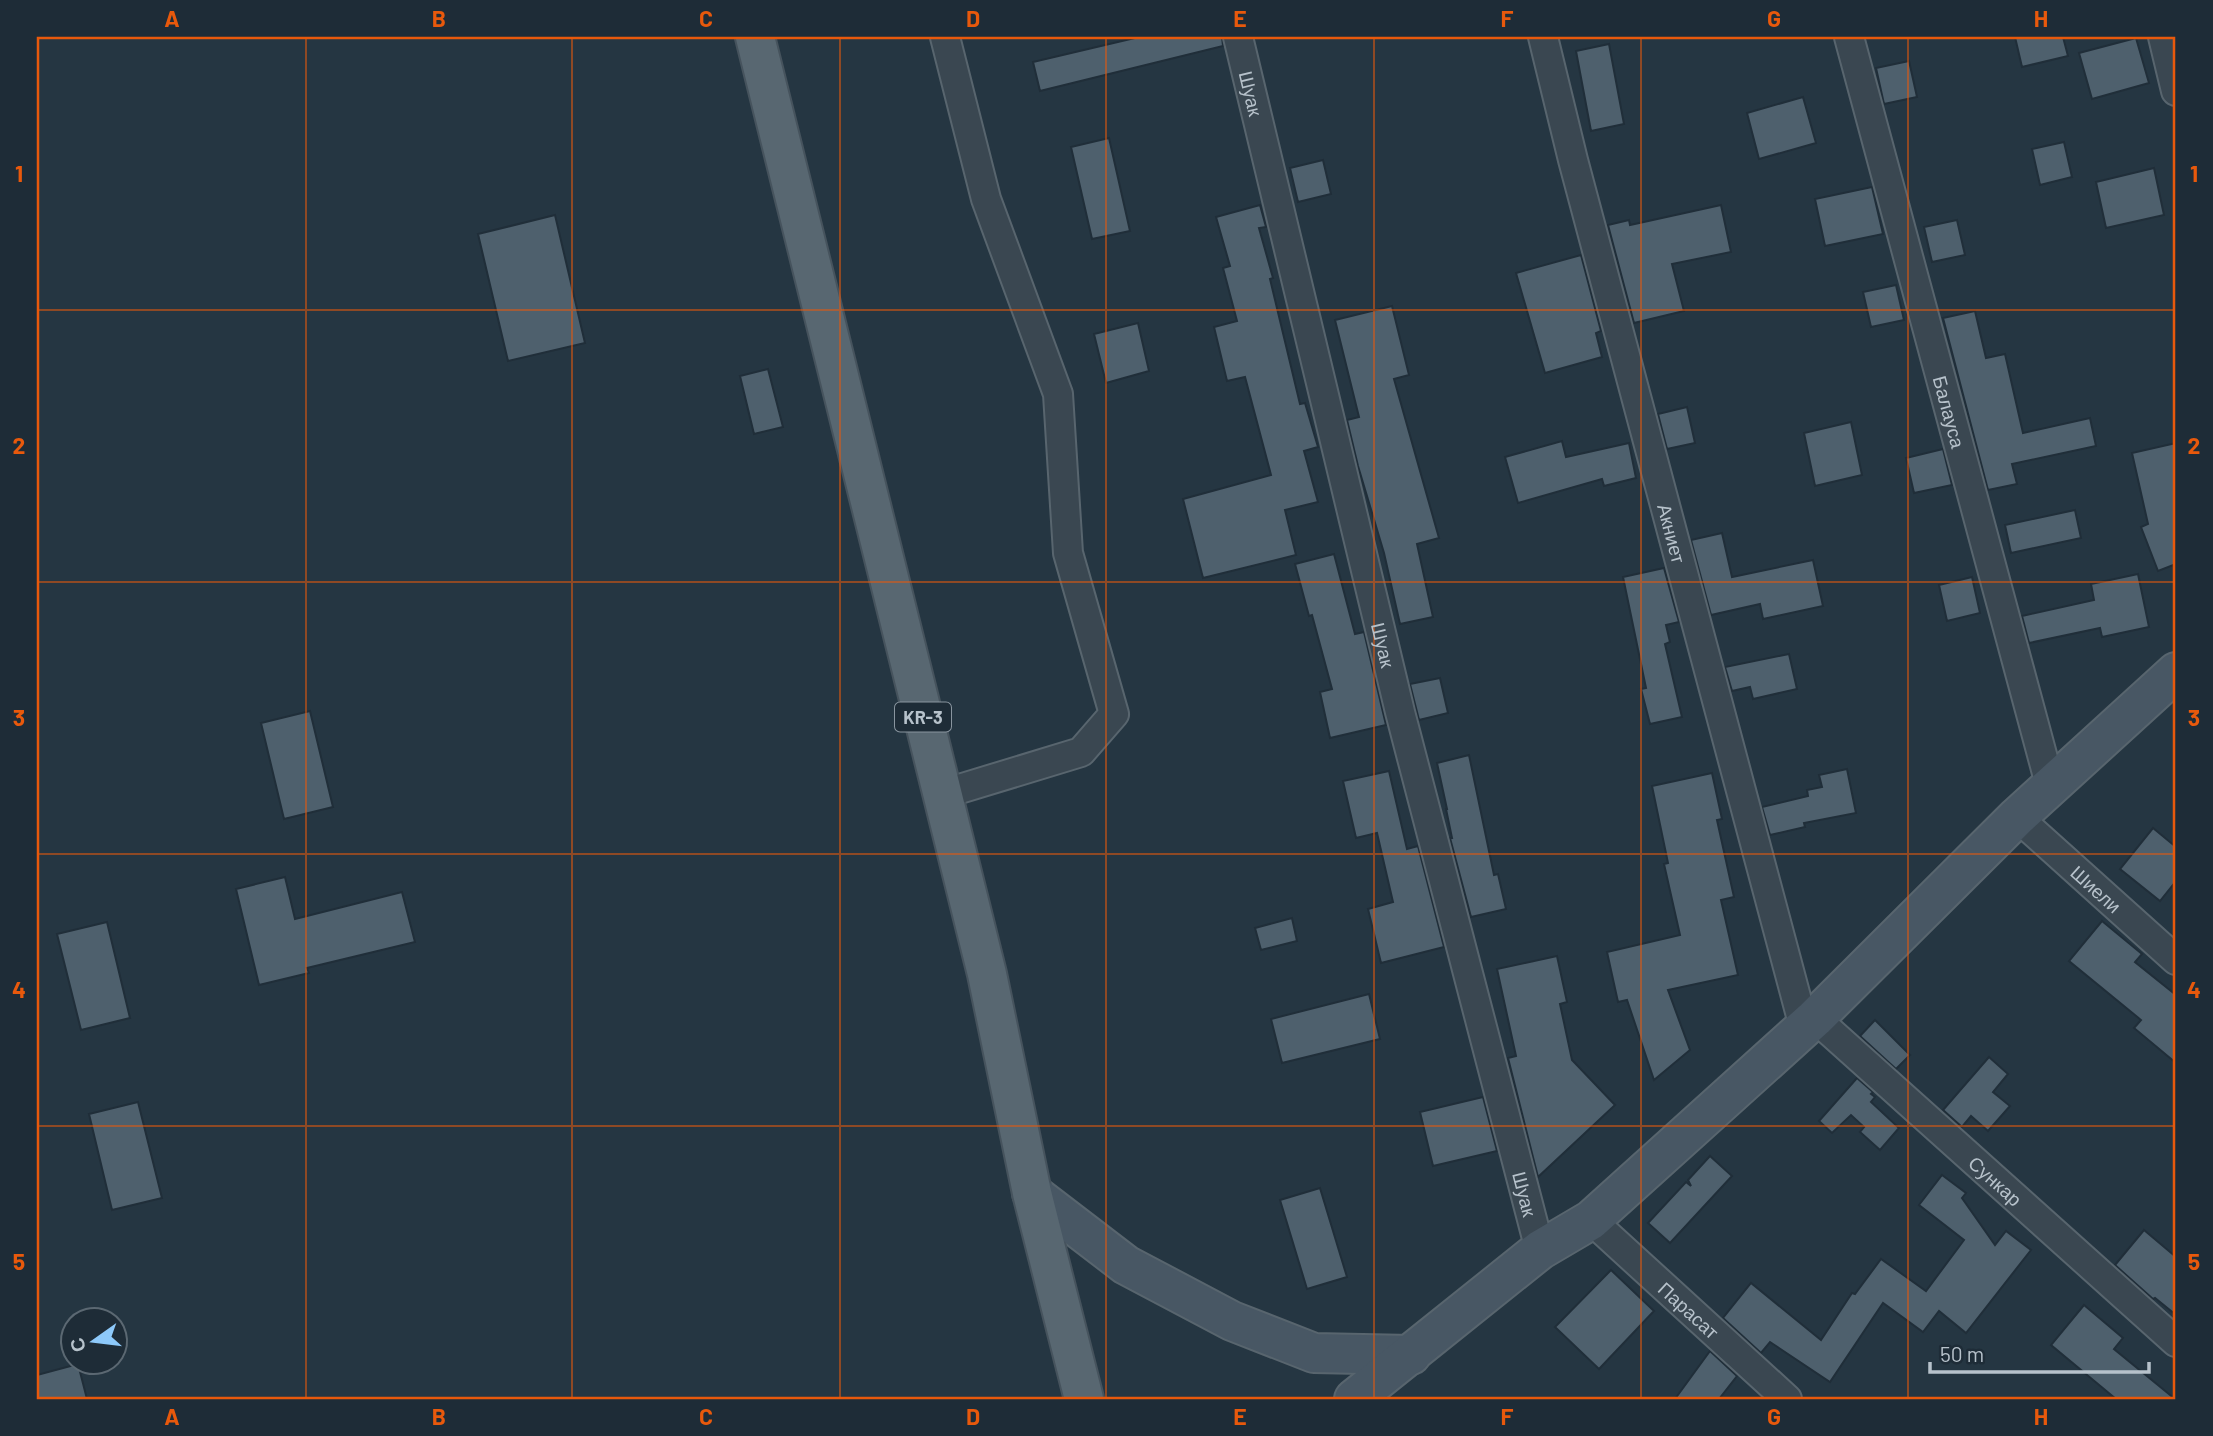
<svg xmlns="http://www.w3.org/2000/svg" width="2213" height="1436" font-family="Barlow,sans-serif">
<rect width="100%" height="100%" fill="#253642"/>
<g fill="#4e606d" stroke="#202e39" stroke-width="2">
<path d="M 1139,37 L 1222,37 L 1223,46 L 1040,91 L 1033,62 Z"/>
<path d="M 2015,37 L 2063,37 L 2068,56 L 2022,67 Z"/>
<path d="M 2136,38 L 2149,83 L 2092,99 L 2079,53 Z"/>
<path d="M 1609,44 L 1624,124 L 1591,131 L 1576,51 Z"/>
<path d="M 1909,61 L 1917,97 L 1884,104 L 1876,68 Z"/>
<path d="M 1803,97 L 1816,143 L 1759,159 L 1747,113 Z"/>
<path d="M 1109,138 L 1130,231 L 1092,239 L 1071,147 Z"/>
<path d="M 2064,142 L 2072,177 L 2040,185 L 2032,149 Z"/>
<path d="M 1323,160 L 1331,194 L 1298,202 L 1290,168 Z"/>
<path d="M 2154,168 L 2164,215 L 2106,228 L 2096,182 Z"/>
<path d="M 1872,187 L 1883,234 L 1825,246 L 1815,199 Z"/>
<path d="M 1260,205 L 1266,227 L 1259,228 L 1273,278 L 1270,279 L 1300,404 L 1305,403 L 1318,447 L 1304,451 L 1318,502 L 1285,510 L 1296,555 L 1203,578 L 1183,499 L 1271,475 L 1245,377 L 1227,381 L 1214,327 L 1237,321 L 1223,268 L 1230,266 L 1216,217 Z"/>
<path d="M 1721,205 L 1731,252 L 1672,264 L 1684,311 L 1634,323 L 1608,225 L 1629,220 L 1630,225 Z"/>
<path d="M 555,215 L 585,343 L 508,361 L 478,234 Z"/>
<path d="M 1957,220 L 1965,255 L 1932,262 L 1924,227 Z"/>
<path d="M 1581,255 L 1601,331 L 1596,333 L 1602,357 L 1545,373 L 1516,273 Z"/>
<path d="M 1896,285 L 1904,320 L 1871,327 L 1863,292 Z"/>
<path d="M 1392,306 L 1409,375 L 1394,379 L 1439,538 L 1417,544 L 1433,617 L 1400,624 L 1384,553 L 1358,466 L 1347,420 L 1359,417 L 1335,320 Z"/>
<path d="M 1975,311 L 1986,358 L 2005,354 L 2023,433 L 2090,418 L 2096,446 L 2012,464 L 2017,484 L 1988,490 L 1943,318 Z"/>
<path d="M 1138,323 L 1149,371 L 1106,383 L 1094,334 Z"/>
<path d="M 768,369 L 783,427 L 754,434 L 740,376 Z"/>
<path d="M 1687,407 L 1695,443 L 1667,449 L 1658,414 Z"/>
<path d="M 1851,422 L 1862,475 L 1815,486 L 1804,433 Z"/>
<path d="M 1562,441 L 1566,457 L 1629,443 L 1636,478 L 1604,486 L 1602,479 L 1518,503 L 1505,457 Z"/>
<path d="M 2176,443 L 2176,564 L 2158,571 L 2141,527 L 2148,524 L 2132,453 Z"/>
<path d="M 1943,449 L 1952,485 L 1914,493 L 1906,458 Z"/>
<path d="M 2075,510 L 2081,538 L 2011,553 L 2005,525 Z"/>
<path d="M 1722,533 L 1732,577 L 1813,560 L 1823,606 L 1763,619 L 1760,604 L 1711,615 L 1691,540 Z"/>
<path d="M 1334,554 L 1355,634 L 1364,632 L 1386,725 L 1330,738 L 1320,692 L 1332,689 L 1312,615 L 1309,616 L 1295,564 Z"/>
<path d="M 1664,568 L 1679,622 L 1666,625 L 1670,642 L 1665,644 L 1682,717 L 1650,724 L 1641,689 L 1646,688 L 1623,577 Z"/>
<path d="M 2138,574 L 2149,627 L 2102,637 L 2100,628 L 2029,643 L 2022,616 L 2094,600 L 2091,584 Z"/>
<path d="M 1972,577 L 1980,613 L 1947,621 L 1939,585 Z"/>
<path d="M 1789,654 L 1797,689 L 1753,699 L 1750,687 L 1732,691 L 1725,667 Z"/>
<path d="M 1440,678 L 1448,713 L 1419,720 L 1410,684 Z"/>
<path d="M 310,711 L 333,807 L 284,819 L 261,723 Z"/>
<path d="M 1469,755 L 1494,875 L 1498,874 L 1506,909 L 1471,917 L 1450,838 L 1452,838 L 1446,809 L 1447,809 L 1437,763 Z"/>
<path d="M 1847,769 L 1856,813 L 1804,823 L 1805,827 L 1770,835 L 1762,807 L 1808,796 L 1807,790 L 1822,787 L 1819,775 Z"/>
<path d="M 1389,771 L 1407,849 L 1418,846 L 1444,947 L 1381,963 L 1368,909 L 1393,902 L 1377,833 L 1356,838 L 1343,781 Z"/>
<path d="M 1712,773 L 1722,819 L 1717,820 L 1734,897 L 1721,900 L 1738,975 L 1668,990 L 1690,1050 L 1654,1080 L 1627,1000 L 1618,1002 L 1607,952 L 1680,935 L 1664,864 L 1668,863 L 1652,786 Z"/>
<path d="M 2153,828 L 2176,847 L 2176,881 L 2160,901 L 2120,869 Z"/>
<path d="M 285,877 L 295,919 L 402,892 L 415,942 L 307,968 L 309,973 L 259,985 L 236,889 Z"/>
<path d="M 1292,918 L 1297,941 L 1261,950 L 1255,928 Z"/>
<path d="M 2102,921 L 2142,954 L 2135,962 L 2176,995 L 2176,1063 L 2134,1028 L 2141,1020 L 2069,961 Z"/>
<path d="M 107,922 L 130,1018 L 81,1030 L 57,934 Z"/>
<path d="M 1557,956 L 1567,1002 L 1560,1004 L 1572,1060 L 1615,1105 L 1538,1177 L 1508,1058 L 1516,1056 L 1497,969 Z"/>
<path d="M 1369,994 L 1380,1039 L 1282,1063 L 1271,1019 Z"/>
<path d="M 1875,1020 L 1910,1055 L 1896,1069 L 1860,1036 Z"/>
<path d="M 1989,1057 L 2008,1074 L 1993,1092 L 2010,1106 L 1988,1131 L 1971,1116 L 1962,1127 L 1943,1110 Z"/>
<path d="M 1857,1078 L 1873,1092 L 1871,1094 L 1875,1097 L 1871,1102 L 1899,1128 L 1880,1150 L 1860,1132 L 1864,1127 L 1851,1115 L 1832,1133 L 1819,1121 Z"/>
<path d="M 1483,1097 L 1497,1151 L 1433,1166 L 1420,1112 Z"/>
<path d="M 138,1102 L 162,1198 L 112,1210 L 89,1114 Z"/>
<path d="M 1710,1156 L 1732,1176 L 1670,1243 L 1648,1223 L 1686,1182 L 1691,1186 L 1688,1180 Z"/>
<path d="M 1942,1175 L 1966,1193 L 1962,1198 L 1995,1245 L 2006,1231 L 2031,1250 L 1966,1333 L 1939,1311 L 1923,1332 L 1883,1303 L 1830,1382 L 1770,1342 L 1761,1353 L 1723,1318 L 1751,1283 L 1821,1340 L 1852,1293 L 1855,1294 L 1881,1259 L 1926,1291 L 1964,1240 L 1919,1205 Z"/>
<path d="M 1320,1188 L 1347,1277 L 1307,1289 L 1280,1200 Z"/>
<path d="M 2144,1230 L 2176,1257 L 2176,1315 L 2155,1298 L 2153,1299 L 2115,1265 Z"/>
<path d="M 1611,1270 L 1654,1311 L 1599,1369 L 1555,1327 Z"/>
<path d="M 2084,1305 L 2123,1338 L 2114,1349 L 2175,1399 L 2116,1399 L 2051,1345 Z"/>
<path d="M 1710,1351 L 1737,1376 L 1719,1399 L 1675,1399 Z"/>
<path d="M 78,1364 L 87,1399 L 37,1399 L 37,1375 Z"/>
</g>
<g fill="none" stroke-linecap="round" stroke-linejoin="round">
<g stroke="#58656e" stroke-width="32">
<g id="street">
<path id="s1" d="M 1238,37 L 1400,712 L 1540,1250"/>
<path id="s2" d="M 1543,37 L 1573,160 L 1804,1027"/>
<path id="s3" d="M 1849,37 L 2051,788"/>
<path d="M 2163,37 L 2176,91"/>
<path d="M 943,794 L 1081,752 L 1114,714 L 1068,553 L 1058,394 L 986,199 L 945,37"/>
<path id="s4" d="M 2017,817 L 2176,960"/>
<path id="s5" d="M 1815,1018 L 2176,1342"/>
<path id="s6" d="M 1591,1220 L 1787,1399"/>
</g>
</g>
<g stroke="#58656e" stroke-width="42">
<g id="secondary">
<path d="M 1032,1193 L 1126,1265 L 1232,1321 L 1314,1353 L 1411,1355"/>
<path d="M 1354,1399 L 1540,1250 L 1591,1220 L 1815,1018 L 2017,817 L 2176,672"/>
</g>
</g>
<g stroke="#46535d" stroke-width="42">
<path id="primary" d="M 755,37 L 987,974 L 1032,1193 L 1084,1399"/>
</g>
<use href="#street" stroke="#3a4751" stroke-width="28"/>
<use href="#secondary" stroke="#485764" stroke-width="38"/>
<use href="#primary" stroke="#586771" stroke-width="38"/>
</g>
<path fill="none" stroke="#e8590c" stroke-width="2" stroke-opacity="0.55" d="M 306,37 L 306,1399M 572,37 L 572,1399M 840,37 L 840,1399M 1106,37 L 1106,1399M 1374,37 L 1374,1399M 1641,37 L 1641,1399M 1908,37 L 1908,1399M 37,310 L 2176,310M 37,582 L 2176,582M 37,854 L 2176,854M 37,1126 L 2176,1126"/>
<g text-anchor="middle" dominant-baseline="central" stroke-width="6" stroke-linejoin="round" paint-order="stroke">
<rect fill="#1e2c37" stroke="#89959f" stroke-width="2" x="895" y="702.5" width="56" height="29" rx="5"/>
<g font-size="18" font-weight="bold" fill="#b7c2cb">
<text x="923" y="717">KR-3</text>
</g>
<g font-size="19" fill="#b7c2cb" stroke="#1e2c37">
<text stroke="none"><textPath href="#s1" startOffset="58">Шуак</textPath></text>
<text stroke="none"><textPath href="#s3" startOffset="388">Балауса</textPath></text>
<text stroke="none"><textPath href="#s2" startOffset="513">Акниет</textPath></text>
<text stroke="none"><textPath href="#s1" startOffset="625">Шуак</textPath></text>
<text stroke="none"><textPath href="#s4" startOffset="107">Шиели</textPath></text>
<text stroke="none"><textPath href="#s5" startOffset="243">Сункар</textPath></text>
<text stroke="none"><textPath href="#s1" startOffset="1192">Шуак</textPath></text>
<text stroke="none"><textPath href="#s6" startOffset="133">Парасат</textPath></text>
</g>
</g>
<rect width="2213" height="1436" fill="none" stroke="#1e2c37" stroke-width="77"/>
<g transform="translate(94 1341) rotate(256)"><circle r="33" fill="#1e2c37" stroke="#5b6872" stroke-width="2"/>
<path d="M0-5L12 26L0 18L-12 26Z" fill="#8dc9fa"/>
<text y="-10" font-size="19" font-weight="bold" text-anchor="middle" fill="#b7c2cb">С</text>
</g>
<path d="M1930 1362v10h219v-10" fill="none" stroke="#b7c2cb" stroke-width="3.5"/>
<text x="1940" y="1362" font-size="21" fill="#b7c2cb" stroke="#1e2c37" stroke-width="5" paint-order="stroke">50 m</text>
<rect x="38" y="38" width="2136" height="1360" fill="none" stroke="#e8590c" stroke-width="2.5"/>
<g font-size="23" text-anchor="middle" font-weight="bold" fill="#e8590c">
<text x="172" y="27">A</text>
<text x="439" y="27">B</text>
<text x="706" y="27">C</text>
<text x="973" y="27">D</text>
<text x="1240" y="27">E</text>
<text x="1507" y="27">F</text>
<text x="1774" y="27">G</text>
<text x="2041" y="27">H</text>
<text x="19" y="182">1</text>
<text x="2194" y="182">1</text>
<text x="19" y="454">2</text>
<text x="2194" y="454">2</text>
<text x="19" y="726">3</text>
<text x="2194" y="726">3</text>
<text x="19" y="998">4</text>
<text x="2194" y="998">4</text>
<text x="19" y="1270">5</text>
<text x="2194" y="1270">5</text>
<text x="172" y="1425">A</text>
<text x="439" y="1425">B</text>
<text x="706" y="1425">C</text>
<text x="973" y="1425">D</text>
<text x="1240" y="1425">E</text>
<text x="1507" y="1425">F</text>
<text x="1774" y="1425">G</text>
<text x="2041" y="1425">H</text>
</g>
</svg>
